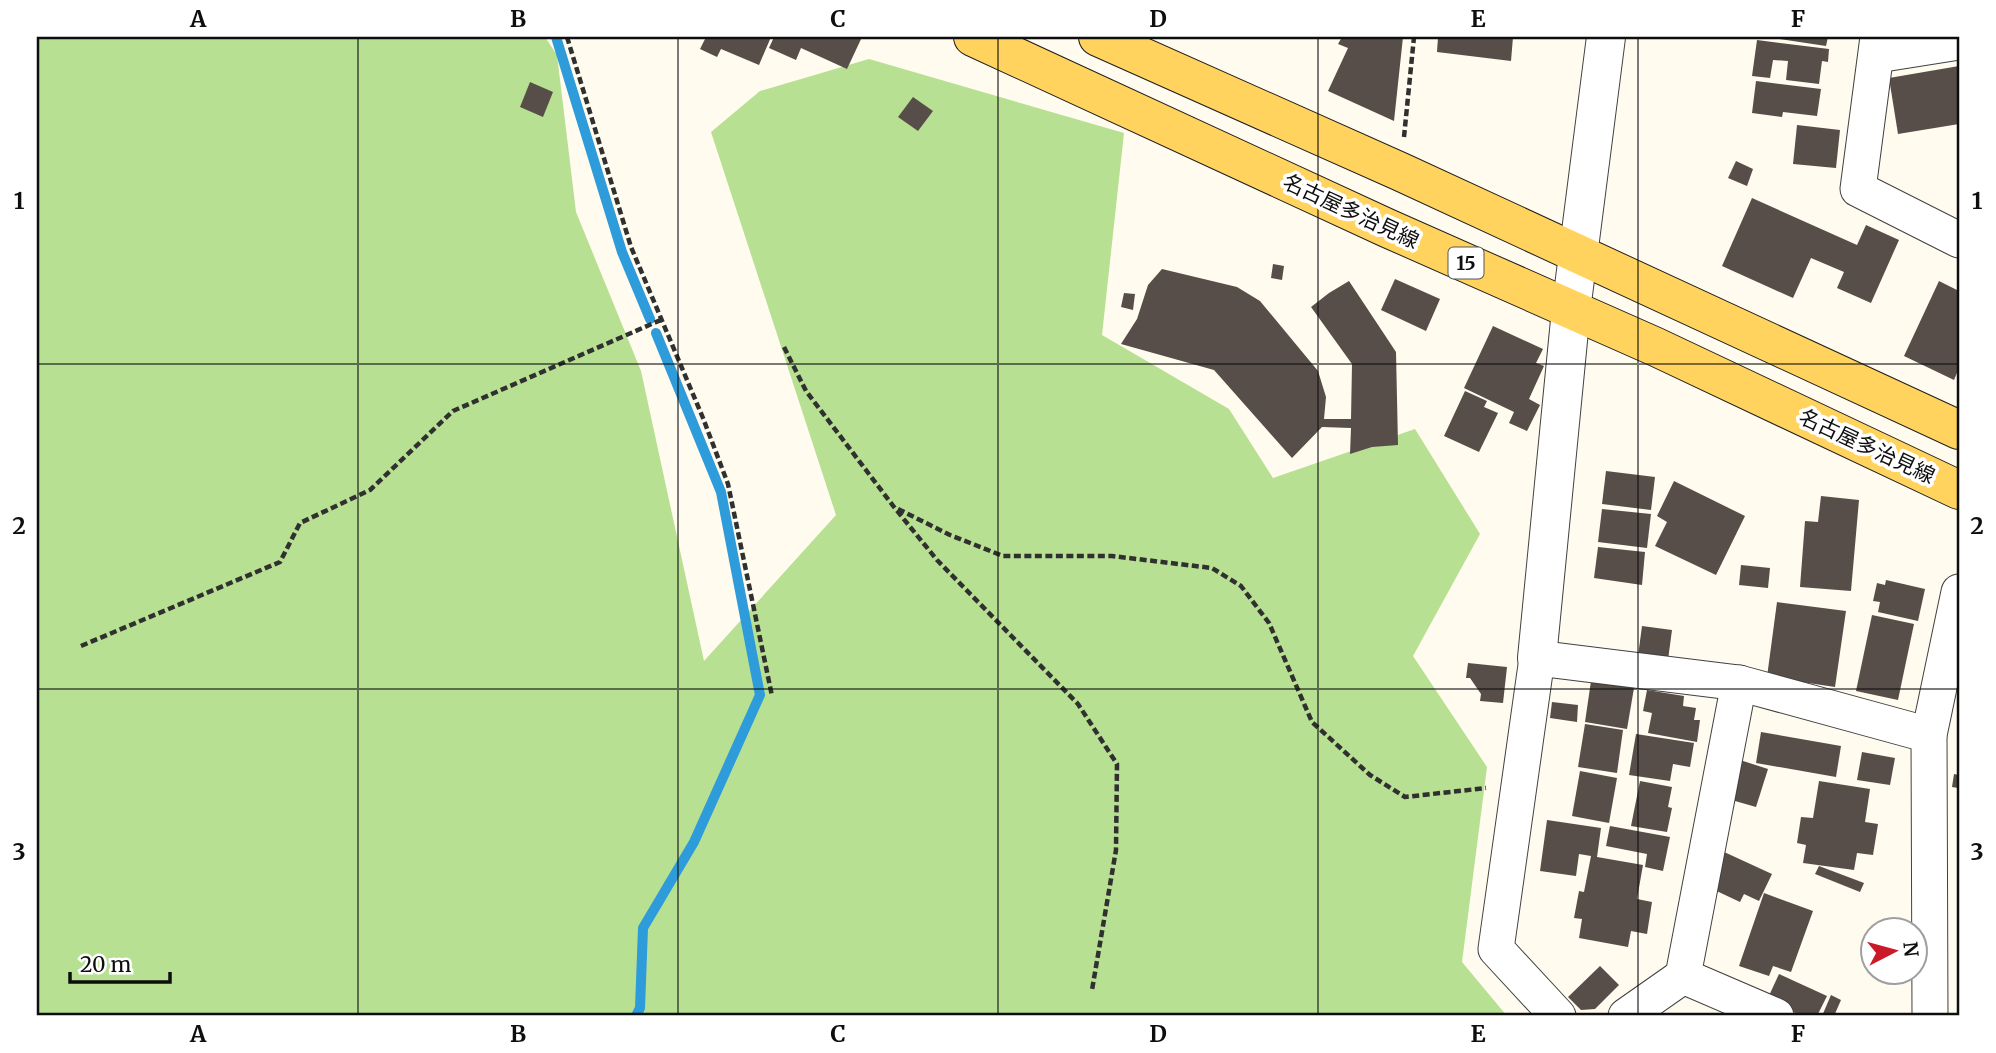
<svg xmlns="http://www.w3.org/2000/svg" width="1996" height="1053" font-family="Merriweather,'Noto Sans JP',serif">
<rect width="100%" height="100%" fill="#fffbee"/>
<path fill="#b7e092" d="M 37,37 L 545,37 L 557,55 L 576,212 L 641,371 L 704,661 L 836,515 L 711,132 L 760,91 L 869,59 L 1124,133 L 1102,335 L 1229,409 L 1273,478 L 1415,429 L 1480,534 L 1413,656 L 1487,767 L 1462,962 L 1507,1016 L 37,1016 Z"/>
<g fill="none" stroke-linecap="round" stroke-linejoin="round">
<g stroke="#2e9bda" stroke-width="10">
<path d="M 556,37 L 622,252 L 650,319"/>
<path d="M 636,1016 L 640,1008 L 643,928 L 694,842 L 760,695 L 721,492 L 656,333"/>
</g>
</g>
<g fill="#574e49">
<path d="M 706,37 L 771,37 L 759,65 L 721,49 L 717,57 L 700,49 Z"/>
<path d="M 774,37 L 862,37 L 847,69 L 801,48 L 796,60 L 769,48 Z"/>
<path d="M 1342,37 L 1403,37 L 1394,121 L 1328,91 L 1348,48 L 1338,44 Z"/>
<path d="M 1438,37 L 1513,37 L 1511,61 L 1437,52 Z"/>
<path d="M 1767,37 L 1828,37 L 1826,46 Z"/>
<path d="M 1757,40 L 1829,49 L 1828,62 L 1822,61 L 1819,84 L 1786,80 L 1788,61 L 1773,60 L 1770,78 L 1752,76 Z"/>
<path d="M 1959,66 L 1959,124 L 1898,134 L 1889,78 Z"/>
<path d="M 1756,81 L 1821,89 L 1817,116 L 1783,112 L 1782,117 L 1752,113 Z"/>
<path d="M 530,82 L 553,92 L 543,117 L 520,107 Z"/>
<path d="M 913,97 L 933,111 L 918,131 L 898,117 Z"/>
<path d="M 1797,125 L 1840,130 L 1836,168 L 1793,164 Z"/>
<path d="M 1736,161 L 1753,169 L 1747,186 L 1728,178 Z"/>
<path d="M 1752,198 L 1857,245 L 1866,225 L 1899,240 L 1871,303 L 1837,288 L 1844,272 L 1811,258 L 1793,298 L 1722,266 Z"/>
<path d="M 1273,264 L 1284,266 L 1282,280 L 1271,278 Z"/>
<path d="M 1162,269 L 1237,287 L 1260,301 L 1318,371 L 1326,397 L 1324,419 L 1351,419 L 1352,364 L 1311,307 L 1329,293 L 1349,281 L 1396,352 L 1398,445 L 1372,447 L 1350,454 L 1351,428 L 1322,427 L 1292,458 L 1214,370 L 1121,344 L 1137,319 L 1148,285 Z"/>
<path d="M 1395,279 L 1440,299 L 1426,331 L 1381,310 Z"/>
<path d="M 1939,281 L 1959,291 L 1959,368 L 1954,380 L 1904,356 Z"/>
<path d="M 1124,293 L 1135,294 L 1133,310 L 1121,307 Z"/>
<path d="M 1493,326 L 1543,349 L 1536,363 L 1544,366 L 1529,399 L 1540,405 L 1527,431 L 1509,423 L 1514,412 L 1464,388 Z"/>
<path d="M 1465,391 L 1487,401 L 1484,407 L 1498,413 L 1479,452 L 1444,436 Z"/>
<path d="M 1606,471 L 1655,477 L 1651,510 L 1602,504 Z"/>
<path d="M 1674,481 L 1745,516 L 1716,575 L 1655,546 L 1667,522 L 1657,516 Z"/>
<path d="M 1821,496 L 1859,500 L 1851,591 L 1800,587 L 1805,521 L 1818,522 Z"/>
<path d="M 1602,509 L 1651,514 L 1647,548 L 1598,542 Z"/>
<path d="M 1598,547 L 1645,552 L 1642,585 L 1594,578 Z"/>
<path d="M 1741,565 L 1770,568 L 1768,588 L 1739,585 Z"/>
<path d="M 1886,580 L 1925,589 L 1918,621 L 1878,612 L 1880,602 L 1873,601 L 1877,583 L 1885,585 Z"/>
<path d="M 1777,602 L 1846,611 L 1835,687 L 1767,677 Z"/>
<path d="M 1872,615 L 1914,624 L 1898,700 L 1856,691 Z"/>
<path d="M 1642,626 L 1672,630 L 1668,660 L 1638,656 Z"/>
<path d="M 1468,663 L 1507,667 L 1503,703 L 1480,701 L 1481,694 L 1470,678 L 1466,678 Z"/>
<path d="M 1591,681 L 1634,688 L 1627,729 L 1585,722 Z"/>
<path d="M 1647,690 L 1684,696 L 1683,706 L 1696,708 L 1694,720 L 1700,720 L 1697,742 L 1648,733 L 1652,713 L 1643,711 Z"/>
<path d="M 1552,702 L 1578,705 L 1577,722 L 1550,718 Z"/>
<path d="M 1585,724 L 1623,730 L 1617,773 L 1578,767 Z"/>
<path d="M 1761,732 L 1841,746 L 1836,777 L 1756,763 Z"/>
<path d="M 1636,734 L 1694,743 L 1690,767 L 1673,764 L 1670,781 L 1629,775 Z"/>
<path d="M 1862,752 L 1895,758 L 1890,785 L 1857,780 Z"/>
<path d="M 1740,760 L 1768,769 L 1756,807 L 1728,799 Z"/>
<path d="M 1580,771 L 1617,778 L 1609,823 L 1572,816 Z"/>
<path d="M 1954,774 L 1959,775 L 1959,796 L 1957,796 L 1958,788 L 1952,787 Z"/>
<path d="M 1640,781 L 1672,787 L 1668,807 L 1672,808 L 1667,832 L 1631,826 Z"/>
<path d="M 1819,781 L 1870,789 L 1865,822 L 1878,824 L 1873,855 L 1857,853 L 1854,870 L 1803,863 L 1806,845 L 1797,843 L 1801,817 L 1813,818 Z"/>
<path d="M 1547,820 L 1601,828 L 1597,857 L 1643,865 L 1637,899 L 1652,902 L 1647,934 L 1631,931 L 1628,947 L 1579,938 L 1582,919 L 1574,918 L 1579,891 L 1584,892 L 1591,856 L 1579,854 L 1576,876 L 1540,871 Z"/>
<path d="M 1610,826 L 1670,837 L 1663,871 L 1645,867 L 1647,854 L 1606,846 Z"/>
<path d="M 1722,851 L 1772,874 L 1759,901 L 1744,894 L 1740,902 L 1706,886 Z"/>
<path d="M 1819,866 L 1864,883 L 1860,892 L 1815,874 Z"/>
<path d="M 1764,893 L 1813,911 L 1791,972 L 1773,966 L 1769,976 L 1739,966 Z"/>
<path d="M 1600,966 L 1619,985 L 1595,1009 L 1581,1010 L 1568,997 Z"/>
<path d="M 1779,974 L 1827,996 L 1817,1016 L 1802,1016 L 1767,1000 Z"/>
<path d="M 1831,995 L 1841,1000 L 1834,1016 L 1822,1016 Z"/>
</g>
<g fill="none" stroke-linecap="round" stroke-linejoin="round">
<g stroke="#414141" stroke-width="37">
<g id="minor">
<path d="M 1878,37 L 1858,189 L 1959,240"/>
<path d="M 1877,55 L 1959,42"/>
<path d="M 1683,976 L 1776,1016"/>
<path d="M 1558,1016 L 1496,949 L 1537,658 L 1739,683 L 1929,735"/>
<path d="M 1626,1016 L 1683,976 L 1739,683"/>
<path d="M 1930,1016 L 1929,735 L 1959,592"/>
</g>
</g>
<g stroke="#414141" stroke-width="40">
<path id="tertiary" d="M 1537,658 L 1571,310 L 1606,37"/>
</g>
<g stroke="#1f1f1f" stroke-width="40">
<g id="primary">
<path d="M 973,37 L 1387,228 L 1656,347 L 1959,490"/>
<path d="M 1098,37 L 1401,172 L 1959,430"/>
</g>
</g>
<g stroke="#303030" stroke-width="4.5" stroke-dasharray="7 3.5" stroke-linecap="butt">
<path d="M 567,37 L 631,247 L 703,418 L 728,484 L 772,696"/>
<path d="M 1404,137 L 1414,37"/>
<path d="M 784,347 L 806,391 L 894,507 L 937,560 L 1078,704 L 1117,764 L 1116,850 L 1092,990"/>
<path d="M 898,509 L 950,535 L 1003,556 L 1112,556 L 1212,568 L 1241,586 L 1269,623 L 1312,722 L 1370,775 L 1405,797 L 1486,788"/>
<path d="M 81,646 L 280,562 L 300,523 L 370,490 L 453,411 L 663,319"/>
</g>
<use href="#minor" stroke="#fff" stroke-width="35"/>
<use href="#tertiary" stroke="#fff" stroke-width="38"/>
<use href="#primary" stroke="#ffd35e" stroke-width="38"/>
</g>
<path fill="none" stroke="#0e0e0e" stroke-width="2" stroke-opacity="0.55" d="M 358,37 L 358,1016M 678,37 L 678,1016M 998,37 L 998,1016M 1318,37 L 1318,1016M 1638,37 L 1638,1016M 37,364 L 1959,364M 37,689 L 1959,689"/>
<g text-anchor="middle" dominant-baseline="central" stroke-width="7" stroke-linejoin="round" paint-order="stroke">
<rect fill="#fff" stroke="#565656" stroke-width="2" x="1448.5" y="247.5" width="35" height="31" rx="5"/>
<g font-size="19" font-weight="bold" fill="#0e0e0e">
<text x="1466" y="263">15</text>
</g>
<g font-size="21" fill="#0e0e0e" stroke="#fff">
<text transform="translate(1351 211) rotate(25)">名古屋多治見線</text>
<text transform="translate(1867 446) rotate(25)">名古屋多治見線</text>
</g>
</g>
<rect width="1996" height="1053" fill="none" stroke="#ffffff" stroke-width="77"/>
<g transform="translate(1894 951) rotate(84)"><circle r="33" fill="#ffffff" stroke="#9f9f9f" stroke-width="2"/>
<path d="M0-5L12 26L0 18L-12 26Z" fill="#cb1927"/>
<text y="-10" font-size="19" font-weight="bold" text-anchor="middle" fill="#0e0e0e">N</text>
</g>
<path d="M70 972v10h100v-10" fill="none" stroke="#0e0e0e" stroke-width="3.5"/>
<text x="80" y="972" font-size="21" fill="#0e0e0e" stroke="#ffffff" stroke-width="5" paint-order="stroke">20 m</text>
<rect x="38" y="38" width="1920" height="976" fill="none" stroke="#0e0e0e" stroke-width="2.5"/>
<g font-size="23" text-anchor="middle" font-weight="bold" fill="#0e0e0e">
<text x="198" y="27">A</text>
<text x="518" y="27">B</text>
<text x="838" y="27">C</text>
<text x="1158" y="27">D</text>
<text x="1478" y="27">E</text>
<text x="1798" y="27">F</text>
<text x="19" y="209">1</text>
<text x="1977" y="209">1</text>
<text x="19" y="534">2</text>
<text x="1977" y="534">2</text>
<text x="19" y="860">3</text>
<text x="1977" y="860">3</text>
<text x="198" y="1042">A</text>
<text x="518" y="1042">B</text>
<text x="838" y="1042">C</text>
<text x="1158" y="1042">D</text>
<text x="1478" y="1042">E</text>
<text x="1798" y="1042">F</text>
</g>
</svg>
